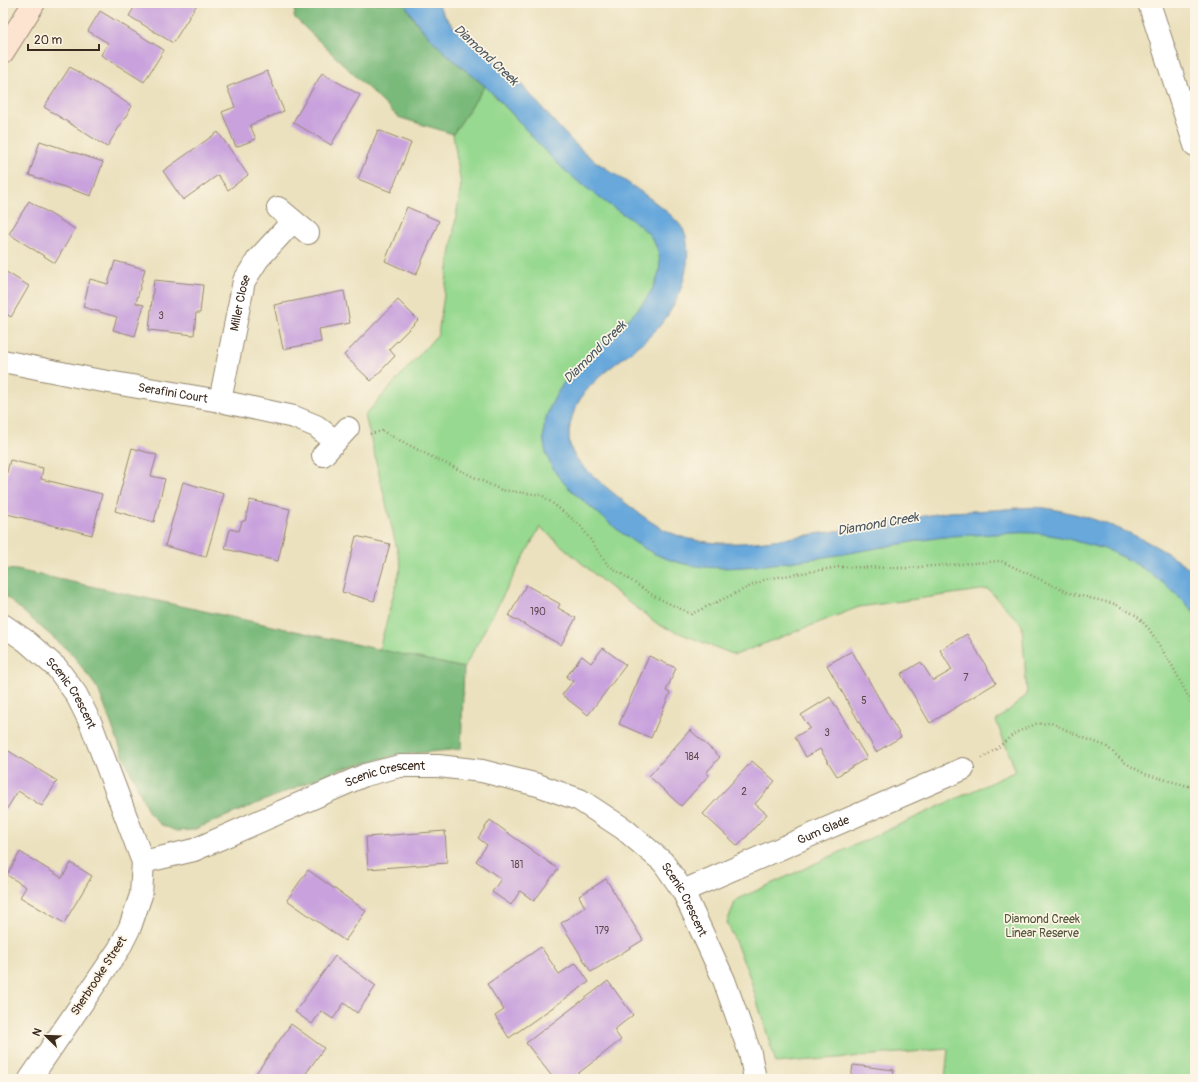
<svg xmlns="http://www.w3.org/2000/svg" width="1198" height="1082" font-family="Pangolin,sans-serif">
<rect width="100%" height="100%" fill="#fcf5e5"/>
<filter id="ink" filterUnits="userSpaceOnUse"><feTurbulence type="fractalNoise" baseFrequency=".025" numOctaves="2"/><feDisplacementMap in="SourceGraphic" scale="8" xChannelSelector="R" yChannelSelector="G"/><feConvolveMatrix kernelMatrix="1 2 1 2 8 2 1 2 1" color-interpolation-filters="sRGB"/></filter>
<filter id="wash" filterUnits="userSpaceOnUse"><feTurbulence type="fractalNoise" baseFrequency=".012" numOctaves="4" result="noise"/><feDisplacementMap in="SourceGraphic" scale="16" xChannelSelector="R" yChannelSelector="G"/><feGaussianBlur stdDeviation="0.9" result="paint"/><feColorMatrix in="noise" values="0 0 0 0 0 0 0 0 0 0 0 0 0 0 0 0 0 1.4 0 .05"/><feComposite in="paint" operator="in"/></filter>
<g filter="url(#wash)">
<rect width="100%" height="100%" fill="#ebe1be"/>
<path fill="#97d990" stroke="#698257" d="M 485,86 L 515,117 L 598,176 L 682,265 L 564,407 L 574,473 L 674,551 L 948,522 L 1104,535 L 1195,592 L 1195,1079 L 945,1079 L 948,1049 L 776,1063 L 749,975 L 727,922 L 736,900 L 1016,771 L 996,721 L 1027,695 L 1022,625 L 988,589 L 859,607 L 735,655 L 659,625 L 607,585 L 540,527 L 464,668 L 379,650 L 401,566 L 365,415 L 438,334 L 461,185 L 453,134 Z"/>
<g fill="#79b97a" stroke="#5a724c">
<path d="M 296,3 L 405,3 C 415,31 462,67 485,86 L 453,134 L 398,117 L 294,17 Z"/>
<path d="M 3,569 L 17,570 L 464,668 L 461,749 L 397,755 L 338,770 L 193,830 L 176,831 L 160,824 L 149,813 L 123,755 L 98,689 L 72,654 L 3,594 Z"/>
</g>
<path fill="#67a8db" stroke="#51697c" d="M 405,3 L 438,3 C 449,33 492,55 515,78 C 542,105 564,138 595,161 C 615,175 677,212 685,233 C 688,242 688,255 687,264 C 684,285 675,307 662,323 C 634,359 578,376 570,426 C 569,434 568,443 572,451 C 578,465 605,486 617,496 C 637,512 657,529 682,537 C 724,549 767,541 809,535 C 834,531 860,528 885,523 C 906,520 927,515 948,512 C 963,511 978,511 993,510 C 1010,509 1028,506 1045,508 C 1079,513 1111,524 1142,539 C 1161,549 1179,559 1195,574 L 1195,613 C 1171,587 1143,565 1110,551 C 1100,547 1088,545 1078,542 C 1063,537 1048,534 1032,533 C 1019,532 1006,534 993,534 C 979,535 966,535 953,536 C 933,538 913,542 894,545 C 861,551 829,557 796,561 C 757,566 715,573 677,562 C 646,554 622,534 599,514 C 580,497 559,484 549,461 C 536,431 548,406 565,381 C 569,376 573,370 577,365 C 604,337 677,293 656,246 C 648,227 628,218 612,207 C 599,198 587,188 575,179 C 542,153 518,117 487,88 C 478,79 467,72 457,63 C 439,48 414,24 405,3 Z"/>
<g id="blocks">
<g fill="#c8a1dd">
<path d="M 137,3 L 198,3 L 173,43 L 129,16 Z"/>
<path d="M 100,11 L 164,50 L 144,82 L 101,55 L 108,43 L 88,31 Z"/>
<path d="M 70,67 L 132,106 L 107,147 L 44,107 Z"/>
<path d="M 267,71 L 284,111 L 250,125 L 256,139 L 236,147 L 222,112 L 235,107 L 227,87 Z"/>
<path d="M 322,73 L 360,95 L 331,145 L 293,122 Z"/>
<path d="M 378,130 L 411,143 L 391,192 L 358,179 Z"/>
<path d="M 218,132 L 248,175 L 228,190 L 218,175 L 183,200 L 163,171 Z"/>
<path d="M 40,141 L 103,162 L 91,196 L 29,175 Z"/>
<path d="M 29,201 L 75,229 L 55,263 L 9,234 Z"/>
<path d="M 407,207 L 439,221 L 416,275 L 385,261 Z"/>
<path d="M 115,261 L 145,269 L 136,303 L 144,305 L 135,336 L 113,330 L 117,317 L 83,307 L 90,279 L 108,284 Z"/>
<path d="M 3,270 L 29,286 L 11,317 L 3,312 Z"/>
<path d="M 154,280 L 203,285 L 200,313 L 196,313 L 194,335 L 149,330 Z"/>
<path d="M 344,291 L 350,323 L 319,329 L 321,342 L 283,349 L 274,305 Z"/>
<path d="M 398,300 L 418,320 L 389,349 L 395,356 L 371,381 L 344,355 Z"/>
<path d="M 132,448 L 157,455 L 151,476 L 165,479 L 154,522 L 115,511 Z"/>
<path d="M 10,460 L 43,468 L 41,479 L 102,494 L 92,535 L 3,513 L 3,489 Z"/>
<path d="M 183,482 L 224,494 L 206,557 L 165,546 Z"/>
<path d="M 250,500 L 290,509 L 278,561 L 225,549 L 230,529 L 239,531 L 242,521 L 245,521 Z"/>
<path d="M 356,536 L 390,544 L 374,601 L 342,592 Z"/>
<path d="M 526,585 L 560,604 L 558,608 L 576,618 L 561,645 L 509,616 Z"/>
<path d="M 967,634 L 996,683 L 930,723 L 901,674 L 921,662 L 933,681 L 952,670 L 940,650 Z"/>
<path d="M 603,648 L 626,665 L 588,715 L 562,695 L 573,681 L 566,677 L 582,656 L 591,663 Z"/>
<path d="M 852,651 L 901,737 L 876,752 L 827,665 Z"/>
<path d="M 649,656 L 676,668 L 666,691 L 670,693 L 651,738 L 619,724 Z"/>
<path d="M 830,697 L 867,758 L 837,776 L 820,749 L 806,757 L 795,737 L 810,728 L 801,715 Z"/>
<path d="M 690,730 L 720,757 L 706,773 L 709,775 L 681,806 L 649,776 Z"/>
<path d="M 7,750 L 57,781 L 42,806 L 18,791 L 6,810 L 3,808 L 3,756 Z"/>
<path d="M 752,761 L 775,781 L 755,804 L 767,814 L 738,846 L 703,814 Z"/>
<path d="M 490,820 L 558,869 L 534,901 L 520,891 L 511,905 L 492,892 L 501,879 L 476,861 L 487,845 L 478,838 Z"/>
<path d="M 445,831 L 447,863 L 368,869 L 366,837 Z"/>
<path d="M 20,852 L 62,878 L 71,863 L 92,876 L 64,923 L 20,897 L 26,887 L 7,875 Z"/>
<path d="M 308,870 L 366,911 L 345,941 L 287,900 Z"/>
<path d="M 606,879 L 643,940 L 591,972 L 561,923 L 585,907 L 579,896 Z"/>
<path d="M 541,947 L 559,974 L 576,963 L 589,982 L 509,1038 L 495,1016 L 504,1010 L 487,984 Z"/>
<path d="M 335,956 L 376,986 L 357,1013 L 344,1003 L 333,1019 L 321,1011 L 312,1024 L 295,1012 Z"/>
<path d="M 608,981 L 633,1015 L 614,1030 L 621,1040 L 571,1079 L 554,1079 L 526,1043 Z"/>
<path d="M 291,1024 L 324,1048 L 302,1079 L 252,1079 Z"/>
<path d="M 853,1065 L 894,1070 L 893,1079 L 851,1079 Z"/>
</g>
</g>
</g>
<g filter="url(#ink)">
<use href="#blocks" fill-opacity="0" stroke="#93866e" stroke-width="1"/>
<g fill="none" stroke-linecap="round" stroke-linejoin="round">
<g stroke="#93866e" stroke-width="24">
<g id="street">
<path d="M 1149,3 L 1195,145"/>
<path d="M 278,208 L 308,233"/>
<path id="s1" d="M 3,361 L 91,379 L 220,401 L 294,417 L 316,426 L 335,441"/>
<path id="s2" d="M 220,401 L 244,281 L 258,259 L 293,221"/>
<path d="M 323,455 L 348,428"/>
<path id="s3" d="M 3,625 L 26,641 L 57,668 L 76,694 L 91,724 L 143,862 L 141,895 L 130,927 L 119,949 L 30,1079"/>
<path id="s4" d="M 143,862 L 194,850 L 365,775 L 400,766 L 438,766 L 482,771 L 538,785 L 580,800 L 624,829 L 663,862 L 683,891 L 724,980 L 750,1053 L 755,1079"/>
<path id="s5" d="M 683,891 L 963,769"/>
</g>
</g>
<g stroke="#93866e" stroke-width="24">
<path id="secondary" d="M 3,52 L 34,3"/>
</g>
<g stroke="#93866e" stroke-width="2.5" stroke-dasharray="1 3" stroke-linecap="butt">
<path d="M 370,434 L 382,431 L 428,455 L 501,490 L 542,495 L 580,525 L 607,564 L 654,596 L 691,614 L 766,579 L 839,567 L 906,568 L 1001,561 L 1069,593 L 1115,604 L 1137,616 L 1149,629 L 1173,667 L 1195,710"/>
<path d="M 982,758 L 995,750 L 1015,733 L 1036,724 L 1051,723 L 1084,738 L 1106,746 L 1124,762 L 1134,768 L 1145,774 L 1195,788"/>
</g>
<use href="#street" stroke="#fff" stroke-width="22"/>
<use href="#secondary" stroke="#fde4d1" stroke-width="22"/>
</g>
</g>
<g text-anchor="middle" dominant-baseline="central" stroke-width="3.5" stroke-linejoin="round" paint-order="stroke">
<g font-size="10" fill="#5e484e">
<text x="161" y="316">3</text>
<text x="538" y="612">190</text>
<text x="966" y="678">7</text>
<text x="864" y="701">5</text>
<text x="827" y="733">3</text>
<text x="692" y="757">184</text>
<text x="744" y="792">2</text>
<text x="517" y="865">181</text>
<text x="602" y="931">179</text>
</g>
<g font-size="12" fill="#3b2a1e" stroke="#fcf5e5">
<text stroke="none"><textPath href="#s2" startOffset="100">Miller Close</textPath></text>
<text stroke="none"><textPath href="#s1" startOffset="173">Serafini Court</textPath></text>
<text stroke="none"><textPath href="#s3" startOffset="98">Scenic Crescent</textPath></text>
<text stroke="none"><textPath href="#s4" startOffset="259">Scenic Crescent</textPath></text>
<text stroke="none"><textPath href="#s5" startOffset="153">Gum Glade</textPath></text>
<text stroke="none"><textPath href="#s4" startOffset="607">Scenic Crescent</textPath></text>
<text transform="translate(99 976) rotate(-57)">Sherbrooke Street</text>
</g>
<g font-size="12" fill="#52563a" stroke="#fcf5e5">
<text x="1042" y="919">Diamond Creek<tspan x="1042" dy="14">Linear Reserve</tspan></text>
</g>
<g font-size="13" font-style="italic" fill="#4a5660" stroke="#fcf5e5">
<text transform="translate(486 55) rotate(43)">Diamond Creek</text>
<text transform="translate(595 352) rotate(-45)">Diamond Creek</text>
<text transform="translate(878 524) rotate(-10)">Diamond Creek</text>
</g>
</g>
<rect width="1198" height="1082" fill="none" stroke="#fcf5e5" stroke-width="16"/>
<g transform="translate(46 1036) rotate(293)" stroke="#fcf5e5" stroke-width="3" paint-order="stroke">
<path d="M0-3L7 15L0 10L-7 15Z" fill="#3b2a1e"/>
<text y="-6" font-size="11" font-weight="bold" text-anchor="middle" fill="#3b2a1e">N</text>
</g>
<path d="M28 44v6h71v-6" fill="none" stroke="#3b2a1e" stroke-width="2"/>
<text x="34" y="44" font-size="12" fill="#3b2a1e" stroke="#fcf5e5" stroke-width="3" paint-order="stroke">20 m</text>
</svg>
